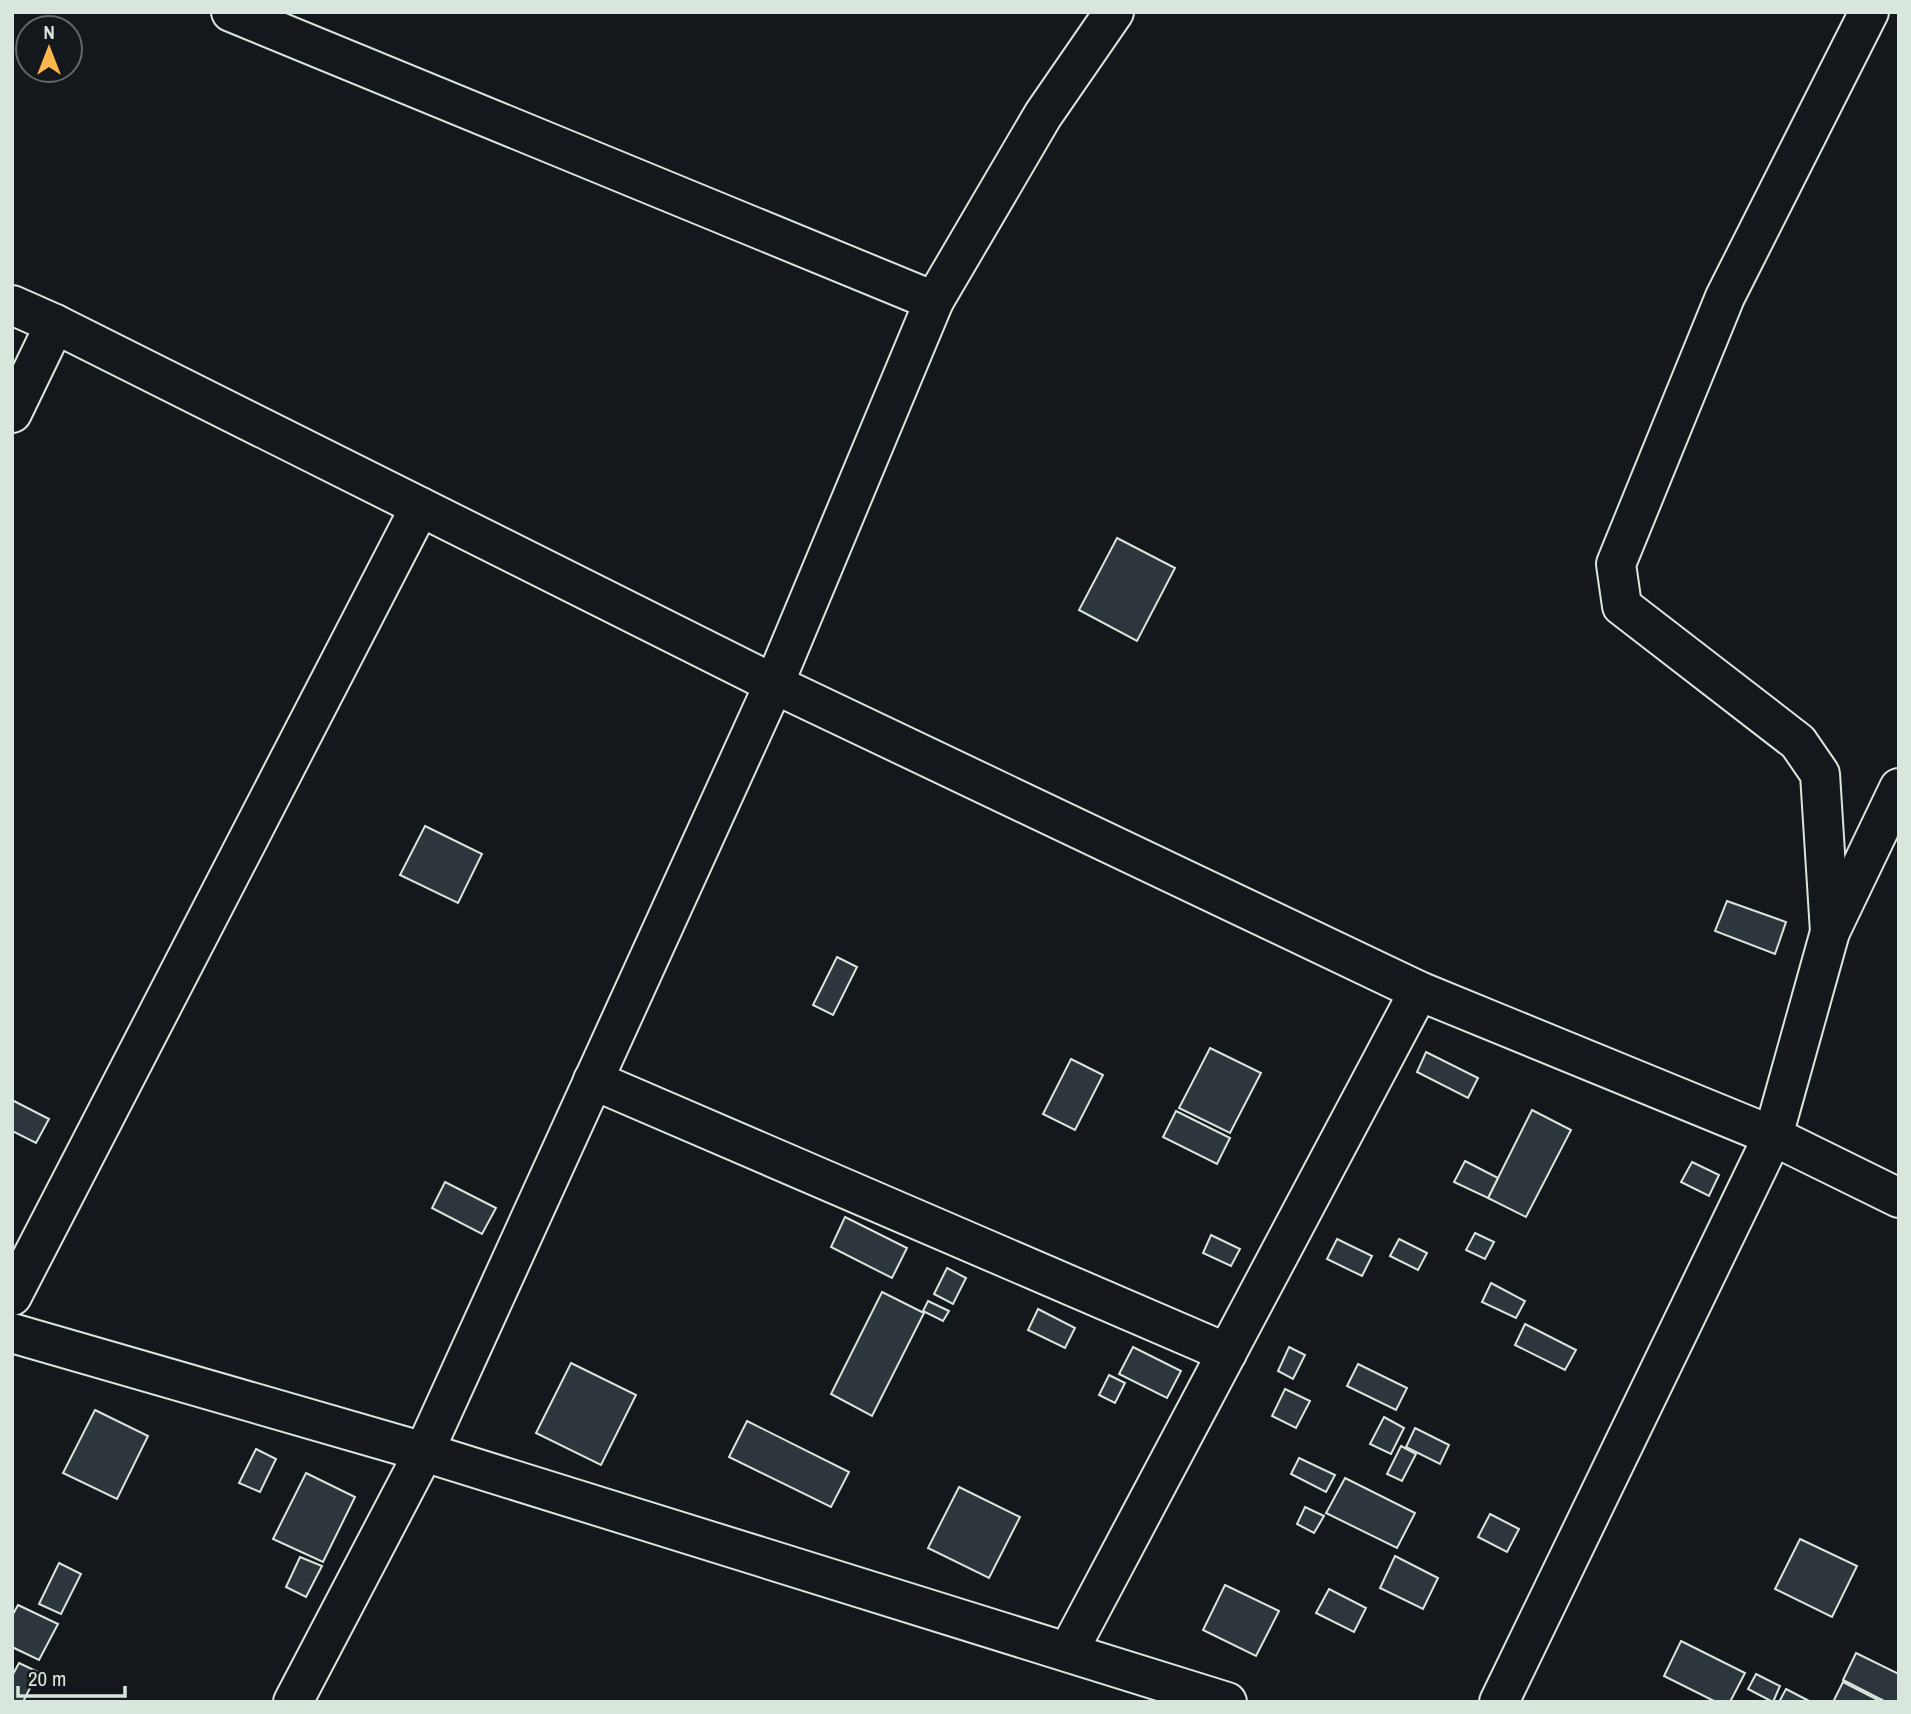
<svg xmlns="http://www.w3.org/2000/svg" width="1911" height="1714" font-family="'Archivo Narrow',sans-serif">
<rect width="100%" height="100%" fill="#14181c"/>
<g fill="#2c363c" stroke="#d8e6dc" stroke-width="2">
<path d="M 1117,538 L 1175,568 L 1137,641 L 1079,610 Z"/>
<path d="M 425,826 L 482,854 L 458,903 L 400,875 Z"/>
<path d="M 1727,901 L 1786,922 L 1775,954 L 1715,931 Z"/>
<path d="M 837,957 L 857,967 L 833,1015 L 813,1005 Z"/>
<path d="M 1210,1048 L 1261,1073 L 1230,1133 L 1179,1108 Z"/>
<path d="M 1426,1052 L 1478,1078 L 1468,1098 L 1417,1072 Z"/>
<path d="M 1071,1059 L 1103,1075 L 1075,1130 L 1043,1114 Z"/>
<path d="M 12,1100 L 49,1119 L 36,1143 L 12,1131 Z"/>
<path d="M 1532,1110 L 1571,1130 L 1526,1217 L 1488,1198 Z"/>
<path d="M 1176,1111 L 1230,1138 L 1217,1164 L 1163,1137 Z"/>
<path d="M 1465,1161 L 1498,1178 L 1488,1198 L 1454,1182 Z"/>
<path d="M 1692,1162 L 1719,1175 L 1709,1196 L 1681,1182 Z"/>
<path d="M 445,1182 L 496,1208 L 482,1234 L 432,1208 Z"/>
<path d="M 845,1217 L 907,1248 L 892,1278 L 831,1247 Z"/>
<path d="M 1475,1233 L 1494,1242 L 1485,1259 L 1466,1250 Z"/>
<path d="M 1211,1235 L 1240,1249 L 1231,1266 L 1203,1253 Z"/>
<path d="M 1337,1239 L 1372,1256 L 1362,1276 L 1327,1259 Z"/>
<path d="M 1399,1239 L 1427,1253 L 1418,1270 L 1390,1256 Z"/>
<path d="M 947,1268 L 966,1278 L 953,1304 L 934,1294 Z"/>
<path d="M 1491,1283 L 1525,1301 L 1516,1318 L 1482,1302 Z"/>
<path d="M 882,1292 L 924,1313 L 872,1416 L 831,1394 Z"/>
<path d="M 928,1301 L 949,1311 L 943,1321 L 923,1311 Z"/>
<path d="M 1038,1309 L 1075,1328 L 1065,1348 L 1028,1330 Z"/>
<path d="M 1525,1324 L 1576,1350 L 1565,1370 L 1515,1345 Z"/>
<path d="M 1133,1347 L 1181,1371 L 1167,1398 L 1119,1374 Z"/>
<path d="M 1289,1347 L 1305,1355 L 1293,1379 L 1278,1371 Z"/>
<path d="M 571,1363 L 636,1395 L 601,1465 L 536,1433 Z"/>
<path d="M 1358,1364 L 1407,1388 L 1396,1410 L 1347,1386 Z"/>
<path d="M 1109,1375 L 1125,1383 L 1115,1403 L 1099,1395 Z"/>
<path d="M 1285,1389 L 1310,1401 L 1296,1428 L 1272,1416 Z"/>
<path d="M 95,1410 L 148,1436 L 117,1499 L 63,1473 Z"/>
<path d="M 1384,1417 L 1404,1428 L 1391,1454 L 1370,1444 Z"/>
<path d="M 747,1421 L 849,1472 L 831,1507 L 729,1457 Z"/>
<path d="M 1415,1428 L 1449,1445 L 1440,1464 L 1406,1447 Z"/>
<path d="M 1401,1446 L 1416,1454 L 1402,1481 L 1387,1474 Z"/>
<path d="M 256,1449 L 276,1459 L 260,1492 L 239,1483 Z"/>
<path d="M 1299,1458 L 1335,1475 L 1326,1492 L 1291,1474 Z"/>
<path d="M 306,1473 L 355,1497 L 323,1562 L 273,1539 Z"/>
<path d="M 1345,1478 L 1415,1513 L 1397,1548 L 1326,1513 Z"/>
<path d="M 959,1487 L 1020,1517 L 989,1578 L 928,1548 Z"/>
<path d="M 1305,1507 L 1324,1516 L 1314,1533 L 1297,1524 Z"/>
<path d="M 1490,1514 L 1519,1529 L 1507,1552 L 1478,1537 Z"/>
<path d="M 1800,1539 L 1857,1566 L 1832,1617 L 1775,1589 Z"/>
<path d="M 1395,1556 L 1438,1578 L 1423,1609 L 1380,1588 Z"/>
<path d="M 300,1557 L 322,1566 L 306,1597 L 286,1587 Z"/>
<path d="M 59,1563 L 81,1574 L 61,1614 L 39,1604 Z"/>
<path d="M 1225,1585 L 1279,1611 L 1256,1656 L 1203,1630 Z"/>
<path d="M 1329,1589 L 1366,1608 L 1354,1632 L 1316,1613 Z"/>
<path d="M 18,1605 L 58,1624 L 39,1660 L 12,1647 L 12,1616 Z"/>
<path d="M 1681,1641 L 1745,1673 L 1730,1702 L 1716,1702 L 1664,1676 Z"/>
<path d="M 1856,1653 L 1899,1674 L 1899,1702 L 1886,1702 L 1843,1680 Z"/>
<path d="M 19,1663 L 38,1672 L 23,1702 L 12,1702 L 12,1676 Z"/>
<path d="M 1756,1674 L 1780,1686 L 1773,1702 L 1748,1689 Z"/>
<path d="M 1843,1682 L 1882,1702 L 1833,1702 Z"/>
<path d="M 1786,1689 L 1811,1702 L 1779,1702 Z"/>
</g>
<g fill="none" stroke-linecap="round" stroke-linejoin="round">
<g stroke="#d8e6dc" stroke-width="42">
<g id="minor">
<path d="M 231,12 L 934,301"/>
<path d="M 12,305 L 55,324 L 774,684 L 1419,991 L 1773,1136 L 1899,1198"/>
<path d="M 12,413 L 55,324"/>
<path d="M 1830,932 L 1820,774 L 1798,742 L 1622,606 L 1616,564 L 1725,297 L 1869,12"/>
<path d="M 593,1080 L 1227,1353"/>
<path d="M 12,1296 L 420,507"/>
<path d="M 12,1333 L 424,1452 L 1227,1702"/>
<path d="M 1068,1652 L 1419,991"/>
<path d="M 293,1702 L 424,1452 L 774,684 L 934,301 L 1043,115 L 1114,12"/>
<path d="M 1499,1702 L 1773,1136 L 1830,932 L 1899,788"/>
</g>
</g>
<use href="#minor" stroke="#14181c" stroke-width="38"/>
</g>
<rect width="1911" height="1714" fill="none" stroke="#d8e6dc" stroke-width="28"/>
<g transform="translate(49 49)"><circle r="33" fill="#14181c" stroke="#626a69" stroke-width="2"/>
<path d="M0-5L12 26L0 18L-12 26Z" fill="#ffb74d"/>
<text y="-10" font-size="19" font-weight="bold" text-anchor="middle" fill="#d8e6dc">N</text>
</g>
<path d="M18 1686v10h107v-10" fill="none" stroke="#d8e6dc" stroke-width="3.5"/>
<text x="28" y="1686" font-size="21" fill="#d8e6dc" stroke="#14181c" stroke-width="5" paint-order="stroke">20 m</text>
</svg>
